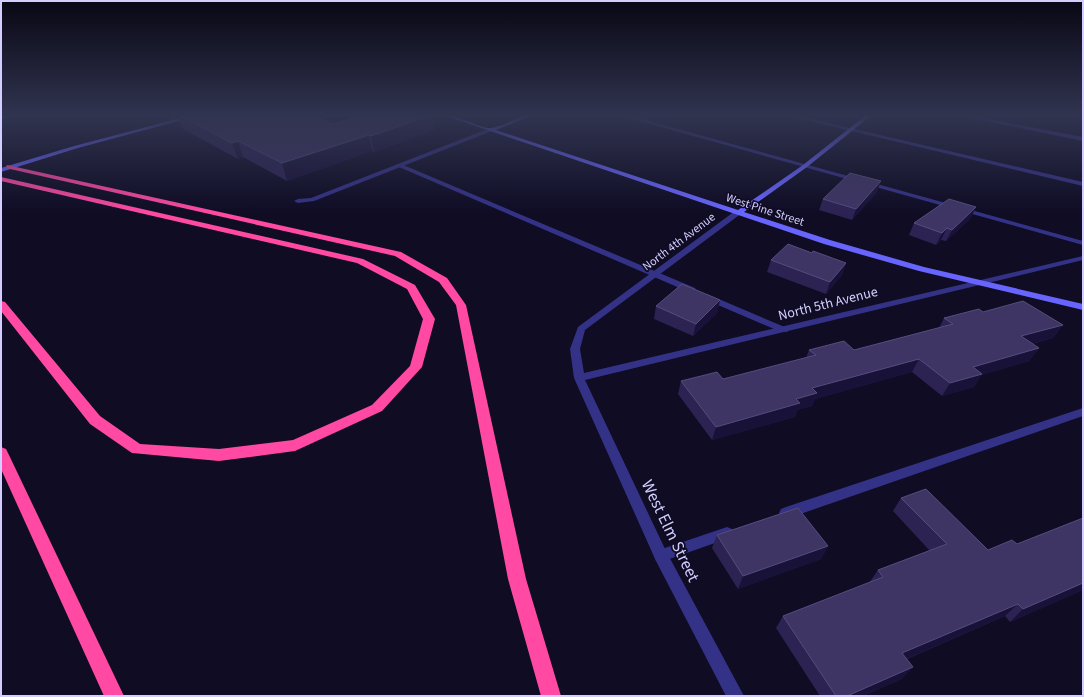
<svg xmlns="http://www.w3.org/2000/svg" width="1084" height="697" font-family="'Source Sans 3',sans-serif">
<rect width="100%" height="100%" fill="#0f0c24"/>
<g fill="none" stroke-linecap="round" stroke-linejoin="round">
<g fill="#343287" fill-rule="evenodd">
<path d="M 618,115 L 627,115 L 1083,241 L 1083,245 Z"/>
<path d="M 956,115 L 967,115 L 1083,137 L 1083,141 Z"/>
<path d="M 401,164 L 695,288 L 696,290 L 692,293 L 689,292 L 399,167 L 399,165 Z"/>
<path d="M 707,294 L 787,328 L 789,330 L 787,332 L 781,332 L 704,299 L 703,297 L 704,295 Z"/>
<path d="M 1083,408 L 1083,416 L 786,519 L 781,517 L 779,513 L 781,509 L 786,507 Z"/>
<path d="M 727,527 L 732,529 L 734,533 L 732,537 L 661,562 L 656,561 L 654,556 L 656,551 Z"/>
</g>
<g fill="#343287" fill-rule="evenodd">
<path d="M 784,115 L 794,115 L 1083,182 L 1083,186 Z"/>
<path d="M 490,128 L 493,130 L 492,131 L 314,201 L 298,203 L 294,201 L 298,199 L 311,198 Z"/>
<path d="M 735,211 L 742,213 L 585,330 L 580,349 L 584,373 L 1083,256 L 1083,260 L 585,380 L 666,551 L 744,696 L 726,696 L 656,561 L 574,378 L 570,349 L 578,327 Z"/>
</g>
<g fill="#6865ff" fill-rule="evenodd">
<path d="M 192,115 L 201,115 L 78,148 L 1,172 L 1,168 L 74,146 Z"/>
<path d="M 443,115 C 458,115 482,129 491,128 C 506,126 518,115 533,115 L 496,130 L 738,210 L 803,165 L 866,115 L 872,115 L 807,167 L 744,212 L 830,240 L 924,267 L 1083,304 L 1083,310 L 919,271 L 824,244 Z"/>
</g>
<g fill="#ff49a2" fill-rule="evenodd">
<path d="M 7,165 L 401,252 L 447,278 L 466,305 L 526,579 L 561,696 L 541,696 L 508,579 L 456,305 L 439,282 L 395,256 L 10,169 L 6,167 Z"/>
<path d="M 1,177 L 363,259 L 415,285 L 435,319 L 422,367 L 382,411 L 295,451 L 219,461 L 132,453 L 90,424 L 1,311 L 1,301 L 5,302 L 100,416 L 140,444 L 219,449 L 293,440 L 372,405 L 410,366 L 423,319 L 407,289 L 357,263 L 1,181 Z"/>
<path d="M 1,447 L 6,449 L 8,453 L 124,696 L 104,696 L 1,469 Z"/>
</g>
<path stroke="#00e3f9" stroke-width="2" stroke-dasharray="3.5 3" stroke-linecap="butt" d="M 1,118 L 10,115"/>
</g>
<g fill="#2c2353">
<path d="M 177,115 L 311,115 L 333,124 L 432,115 L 434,130 L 374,152 L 372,151 L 287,181 L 243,157 L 238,159 L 183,129 Z"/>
<path d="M 877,192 L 852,220 L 819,210 L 823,199 Z"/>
<path d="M 976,207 L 970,219 L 946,241 L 941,240 L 936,245 L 909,235 L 914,223 Z"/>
<path d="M 812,253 L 846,263 L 842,275 L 826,294 L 767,272 L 771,260 Z"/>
<path d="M 720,300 L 717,313 L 693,336 L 654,319 L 656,306 Z"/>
<path d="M 983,312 L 1063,325 L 1053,338 L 1032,344 L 1039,348 L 1029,361 L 981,375 L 974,387 L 942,396 L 912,372 L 815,399 L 812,406 L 797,410 L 795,417 L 712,440 L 678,394 L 681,381 L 723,379 L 806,358 L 809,350 L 854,350 L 939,328 L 944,318 Z"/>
<path d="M 901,498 L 988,550 L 1017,544 L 1083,518 L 1083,590 L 1010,622 L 1005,616 L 907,659 L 902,679 L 863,696 L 820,696 L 776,628 L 783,616 L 869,583 L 878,570 L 930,551 L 893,511 Z"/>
<path d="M 717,535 L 828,546 L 821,559 L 738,589 L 712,548 Z"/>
</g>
<g fill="#191238">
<path d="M 432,115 L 434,130 L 374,152 L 371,136 Z"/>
<path d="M 369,135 L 372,151 L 287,181 L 282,163 Z"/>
<path d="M 238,141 L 243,157 L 238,159 L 232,143 Z"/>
<path d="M 881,181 L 877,192 L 852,220 L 856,209 Z"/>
<path d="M 976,207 L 970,219 L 946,241 L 952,230 Z"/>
<path d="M 947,228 L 941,240 L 936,245 L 942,233 Z"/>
<path d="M 846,263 L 842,275 L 826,294 L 830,282 Z"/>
<path d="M 720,300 L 717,313 L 693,336 L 696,324 Z"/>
<path d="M 1063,325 L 1053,338 L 1012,349 L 1021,336 Z"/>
<path d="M 1039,348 L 1029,361 L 981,375 L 974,387 L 942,396 L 950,383 L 973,367 Z"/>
<path d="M 919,359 L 912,372 L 815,399 L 812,406 L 797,410 L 795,417 L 712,440 L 716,427 L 796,399 L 812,388 Z"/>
<path d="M 828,546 L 821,559 L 738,589 L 743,576 Z"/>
<path d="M 1083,583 L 1083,590 L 1010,622 L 1023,609 Z"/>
<path d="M 1018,604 L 1005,616 L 892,665 L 902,653 Z"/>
<path d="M 913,667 L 902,679 L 863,696 L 847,696 Z"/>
</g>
<g fill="#3e3565" stroke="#554d7e">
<path d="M 179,115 L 311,115 L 333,124 L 361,115 L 432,115 L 371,136 L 369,135 L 282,163 L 238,141 L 232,143 Z"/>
<path d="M 850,173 L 881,181 L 856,209 L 823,199 Z"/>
<path d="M 949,199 L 976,207 L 952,230 L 947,228 L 942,233 L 914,223 Z"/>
<path d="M 788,244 L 812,253 L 813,251 L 846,263 L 830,282 L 771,260 Z"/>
<path d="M 682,284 L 720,300 L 696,324 L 656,306 Z"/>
<path d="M 1023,301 L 1063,325 L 1021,336 L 1039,348 L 973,367 L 982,374 L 950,383 L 919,359 L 812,388 L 817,393 L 796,399 L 800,403 L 716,427 L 681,381 L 717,372 L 723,379 L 816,355 L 809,350 L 844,341 L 854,350 L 953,324 L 944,318 L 979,309 L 983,312 Z"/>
<path d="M 926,489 L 988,550 L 1012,540 L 1017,544 L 1083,518 L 1083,583 L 1023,609 L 1018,604 L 902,653 L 913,667 L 847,696 L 836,696 L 783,616 L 883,577 L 878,570 L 947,544 L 901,498 Z"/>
<path d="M 798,508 L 828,546 L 743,576 L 717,535 Z"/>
</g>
<linearGradient id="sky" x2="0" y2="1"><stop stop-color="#080714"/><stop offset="0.54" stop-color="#313450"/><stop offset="1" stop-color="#313450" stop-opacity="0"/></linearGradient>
<rect width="1084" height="213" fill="url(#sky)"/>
<g text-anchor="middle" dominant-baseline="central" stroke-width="3.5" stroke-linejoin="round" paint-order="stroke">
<g font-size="12" fill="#d3ceff" stroke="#0f0c24">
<text transform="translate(765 210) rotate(18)">West Pine Street</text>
<text transform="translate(679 242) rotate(-37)">North 4th Avenue</text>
</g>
<g font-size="14" fill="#d3ceff" stroke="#0f0c24">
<text transform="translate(828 304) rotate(-14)">North 5th Avenue</text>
</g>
<g font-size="17" fill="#d3ceff" stroke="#0f0c24">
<text transform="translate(670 531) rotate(64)">West Elm Street</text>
</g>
</g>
<rect width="1084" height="697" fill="none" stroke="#d3ceff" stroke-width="4"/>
</svg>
